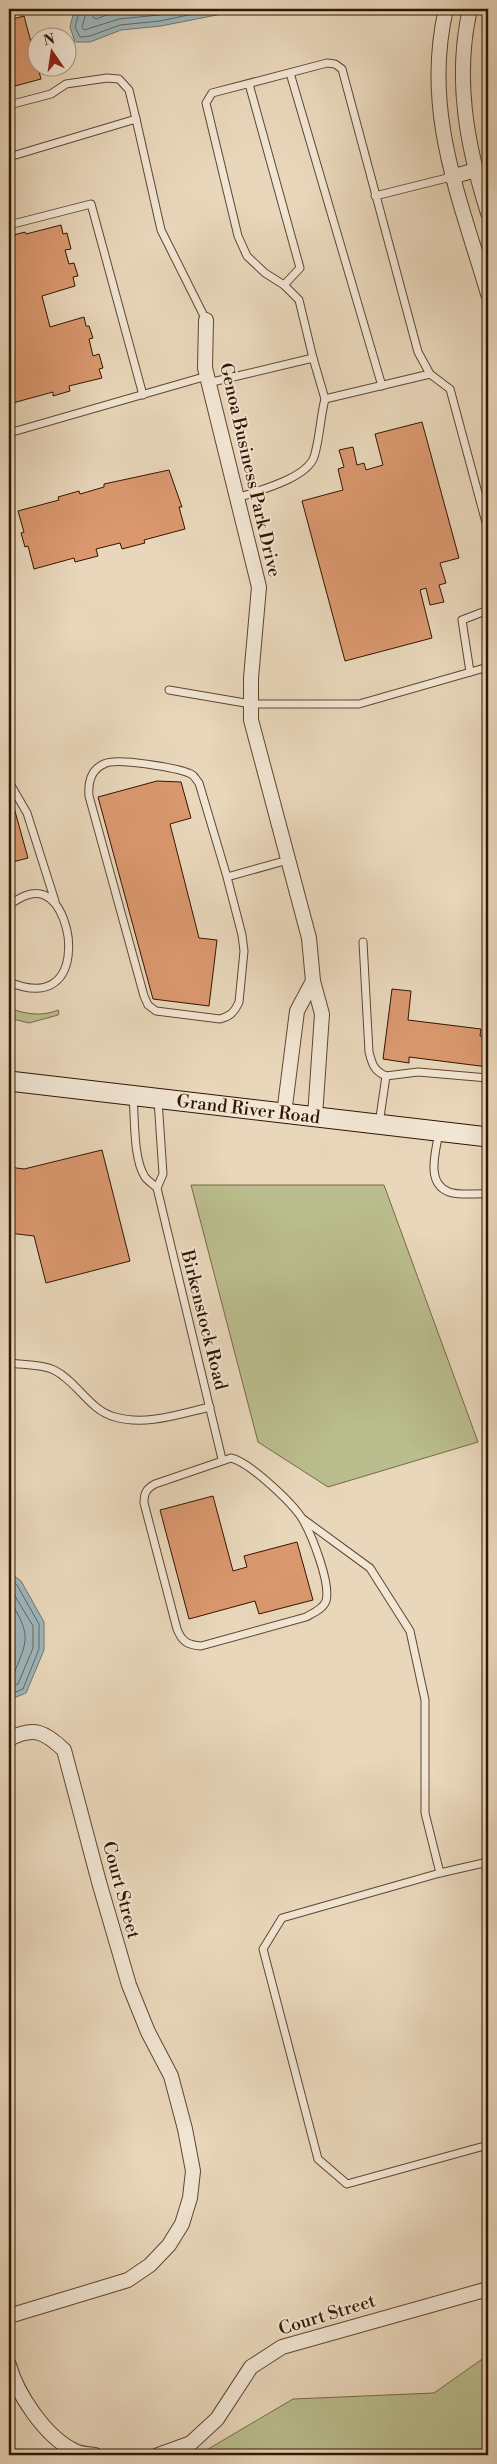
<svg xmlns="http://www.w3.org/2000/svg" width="497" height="2464" font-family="'Libre Bodoni',serif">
<rect width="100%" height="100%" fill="#e9d7bb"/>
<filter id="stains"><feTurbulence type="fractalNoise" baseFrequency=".004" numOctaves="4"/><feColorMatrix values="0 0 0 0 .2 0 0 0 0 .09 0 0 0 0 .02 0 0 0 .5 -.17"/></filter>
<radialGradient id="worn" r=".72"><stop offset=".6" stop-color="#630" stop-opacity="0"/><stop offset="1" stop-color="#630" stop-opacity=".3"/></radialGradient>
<g fill="#babd8d" stroke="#766946">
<path d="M 9,1008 C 25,1014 42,1017 58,1010 L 59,1012 L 58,1015 L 29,1023 L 9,1018 Z"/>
<path d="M 191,1185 L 384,1185 L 478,1442 L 328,1487 L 258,1442 Z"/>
<path d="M 488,2355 L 488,2448 L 460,2455 L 198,2455 L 293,2399 L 434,2393 Z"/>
</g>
<g fill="#9db6bc" stroke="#727671">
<path d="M 82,9 L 247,9 L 161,26 L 121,30 L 90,42 L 75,42 L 70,27 L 74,11 Z"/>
<path d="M 9,1572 L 21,1581 L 44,1622 L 44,1650 L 26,1693 L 9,1700 Z"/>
</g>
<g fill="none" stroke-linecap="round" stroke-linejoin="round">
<g stroke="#68665e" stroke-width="1">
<path d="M 80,9 L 75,27 L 80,37 L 90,36 L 120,25 L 160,21 L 217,9"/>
<path d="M 87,9 L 82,27 L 84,30 L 119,19 L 159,15 L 187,9"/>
<path d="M 94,9 L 93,17 L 96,19 L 117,11 L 143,9"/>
<path d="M 9,1579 L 17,1585 L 39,1624 L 39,1649 L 23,1689 L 9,1695"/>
<path d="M 9,1586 L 33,1626 L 33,1648 L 18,1684 L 9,1688"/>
<path d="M 9,1598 C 31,1637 29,1637 12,1678 L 9,1680"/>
</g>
</g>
<g fill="#db986f" stroke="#321500">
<path d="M 24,16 L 41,79 L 15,86 L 12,73 L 9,73 L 9,20 Z"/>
<path d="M 61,225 L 63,234 L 67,233 L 71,249 L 65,250 L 69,264 L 74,263 L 78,276 L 73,277 L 75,286 L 42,296 L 50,327 L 84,317 L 86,326 L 89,326 L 93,338 L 89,339 L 93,356 L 99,354 L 103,368 L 99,369 L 102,378 L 69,386 L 70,391 L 53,396 L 53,392 L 9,404 L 9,240 L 10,236 L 25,232 L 26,234 Z"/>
<path d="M 422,422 L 459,558 L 440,563 L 446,583 L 439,585 L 444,602 L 430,605 L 426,588 L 420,590 L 432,638 L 345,661 L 302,501 L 343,490 L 338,469 L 344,467 L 339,450 L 353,447 L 357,465 L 364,463 L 366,470 L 383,465 L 375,434 Z"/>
<path d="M 169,470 L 182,507 L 179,507 L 185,529 L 144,540 L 145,543 L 122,549 L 120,543 L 96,549 L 98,556 L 75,562 L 74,558 L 34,569 L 28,546 L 25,547 L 21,533 L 24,532 L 18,511 L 59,500 L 58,497 L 79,491 L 80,494 L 104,487 L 104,484 Z"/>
<path d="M 157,781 L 181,782 L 191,818 L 170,824 L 199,938 L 217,940 L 209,1006 L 153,999 L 98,797 Z"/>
<path d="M 13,804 L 28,858 L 9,863 L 9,805 Z"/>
<path d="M 392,989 L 411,991 L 408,1020 L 481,1029 L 480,1036 L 488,1037 L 488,1067 L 409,1057 L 409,1063 L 383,1059 Z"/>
<path d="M 102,1150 L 130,1261 L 46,1283 L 34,1236 L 9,1233 L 9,1167 L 24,1169 Z"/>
<path d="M 213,1496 L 233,1571 L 247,1567 L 244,1556 L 297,1542 L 313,1600 L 259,1614 L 255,1601 L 189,1619 L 160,1510 Z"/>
</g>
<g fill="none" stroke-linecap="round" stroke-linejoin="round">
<g stroke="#60462f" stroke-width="9">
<g id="service">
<path d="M 290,73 L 382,386"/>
<path d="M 249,84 L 300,268 L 284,285"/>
<path d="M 9,105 L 51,94 L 66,84 L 107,78 L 119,79 L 129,90 L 136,119"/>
<path d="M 9,157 L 136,119 L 161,230 L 206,320"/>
<path d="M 375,196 L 451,177"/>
<path d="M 9,225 L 91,204 L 143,395"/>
<path d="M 313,358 L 299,300 L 284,285 L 265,273 L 247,256 L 238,236 L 206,103 L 212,93 L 327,63 L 335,64 L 342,69 L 418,352 L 430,374"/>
<path d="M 208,383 L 313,358 L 325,399 L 430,374 L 450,389 L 488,530"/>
<path d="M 9,433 L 207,376"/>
<path d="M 237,498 C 257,491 306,479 314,457 C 320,438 320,418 325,399"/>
<path d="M 470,672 L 462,620 L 488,610"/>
<path d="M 169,690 L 251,704 L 359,704 L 488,667"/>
<path d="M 9,782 L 27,813 L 55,901"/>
<path d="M 227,877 L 242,935 L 244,951 L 239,1002 C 234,1013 230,1016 220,1019 L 156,1011 L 148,1005 L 144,996 L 89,796 C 88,783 90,770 104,764 C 116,757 178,768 191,774 C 195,776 196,780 199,783 L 227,877 L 288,860"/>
<path d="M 9,905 C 19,898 32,890 44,895 C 77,908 87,1015 9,982"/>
<path d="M 363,942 L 369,1052 C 372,1064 374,1071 386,1076"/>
<path d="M 133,1096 C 135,1118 133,1159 145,1177 C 148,1181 153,1184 157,1188 L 222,1459"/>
<path d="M 379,1124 L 386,1076 L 418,1072 L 488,1078"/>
<path d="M 439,1132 C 436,1151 425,1183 449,1192 C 459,1196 477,1193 488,1194"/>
<path d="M 157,1188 L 163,1174 L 158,1100"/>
<path d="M 9,1363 C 23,1365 41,1364 54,1370 C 78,1382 89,1410 115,1417 C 146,1426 179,1414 210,1407"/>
<path d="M 231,1458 C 249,1462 293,1503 303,1520 C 312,1536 331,1583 326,1601 C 323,1609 313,1613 306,1617 L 201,1646 C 188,1645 182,1642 177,1629 L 144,1503 C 144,1493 146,1489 155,1484 Z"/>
<path d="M 303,1519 L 370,1568 L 410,1631 L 425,1700 L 425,1813 L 440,1873"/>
<path d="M 488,1862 L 440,1873 L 282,1918 L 263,1949 L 318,2159 L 347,2184 L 488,2145"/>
</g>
</g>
<g stroke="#60462f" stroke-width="16">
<g id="minor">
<path d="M 446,9 C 422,111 460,198 488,294"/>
<path d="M 470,9 C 454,79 467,146 488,213"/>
<path d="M 451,177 L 476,170"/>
<path d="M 206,320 L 205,368 L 259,587 L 251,678 L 251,720 L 309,938 L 313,981 L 322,1014 L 315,1116"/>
<path d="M 284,1114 L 297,1011 L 313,981"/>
<path d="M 9,1739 C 34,1726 45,1732 64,1750 L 99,1882 L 129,1985 L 148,2032 L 171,2076 L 185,2129 L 193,2171 L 190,2198 L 182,2224 L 169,2245 L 150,2265 L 128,2280 L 9,2316"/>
<path d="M 9,2365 C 17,2394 45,2436 73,2450 C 79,2454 88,2454 95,2455"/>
<path d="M 158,2455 L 191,2443 L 217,2419 L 251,2367 L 282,2347 L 488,2289"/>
</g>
</g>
<g stroke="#321500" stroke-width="21">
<g id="secondary">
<path id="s1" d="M 9,1081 L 488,1137"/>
</g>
</g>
<use href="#service" stroke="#f1e5d3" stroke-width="7"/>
<use href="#minor" stroke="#f1e5d3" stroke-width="14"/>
<use href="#secondary" stroke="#f1e5d3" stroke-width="19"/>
</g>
<g text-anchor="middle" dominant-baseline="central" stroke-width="4" stroke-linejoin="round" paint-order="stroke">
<g font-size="18" fill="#321500" stroke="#f1e5d3">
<text transform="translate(250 470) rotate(77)">Genoa Business Park Drive</text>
<text stroke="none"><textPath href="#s1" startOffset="241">Grand River Road</textPath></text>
<text transform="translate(204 1320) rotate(76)">Birkenstock Road</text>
<text transform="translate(121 1890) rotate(75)">Court Street</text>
<text transform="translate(327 2315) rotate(-17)">Court Street</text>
</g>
</g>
<rect width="497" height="2464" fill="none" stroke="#e9d7bb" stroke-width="30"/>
<rect x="10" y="10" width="477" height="2444" fill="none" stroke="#321500" stroke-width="2.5"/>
<rect x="15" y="15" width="467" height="2434" fill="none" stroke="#321500"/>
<g transform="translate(52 52) rotate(347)"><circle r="24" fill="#f1e5d3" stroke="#a5927f"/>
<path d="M0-4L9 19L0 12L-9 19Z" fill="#8f2418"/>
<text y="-8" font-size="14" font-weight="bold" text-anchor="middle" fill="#321500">N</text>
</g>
<rect width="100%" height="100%" filter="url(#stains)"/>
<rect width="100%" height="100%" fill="url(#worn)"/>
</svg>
